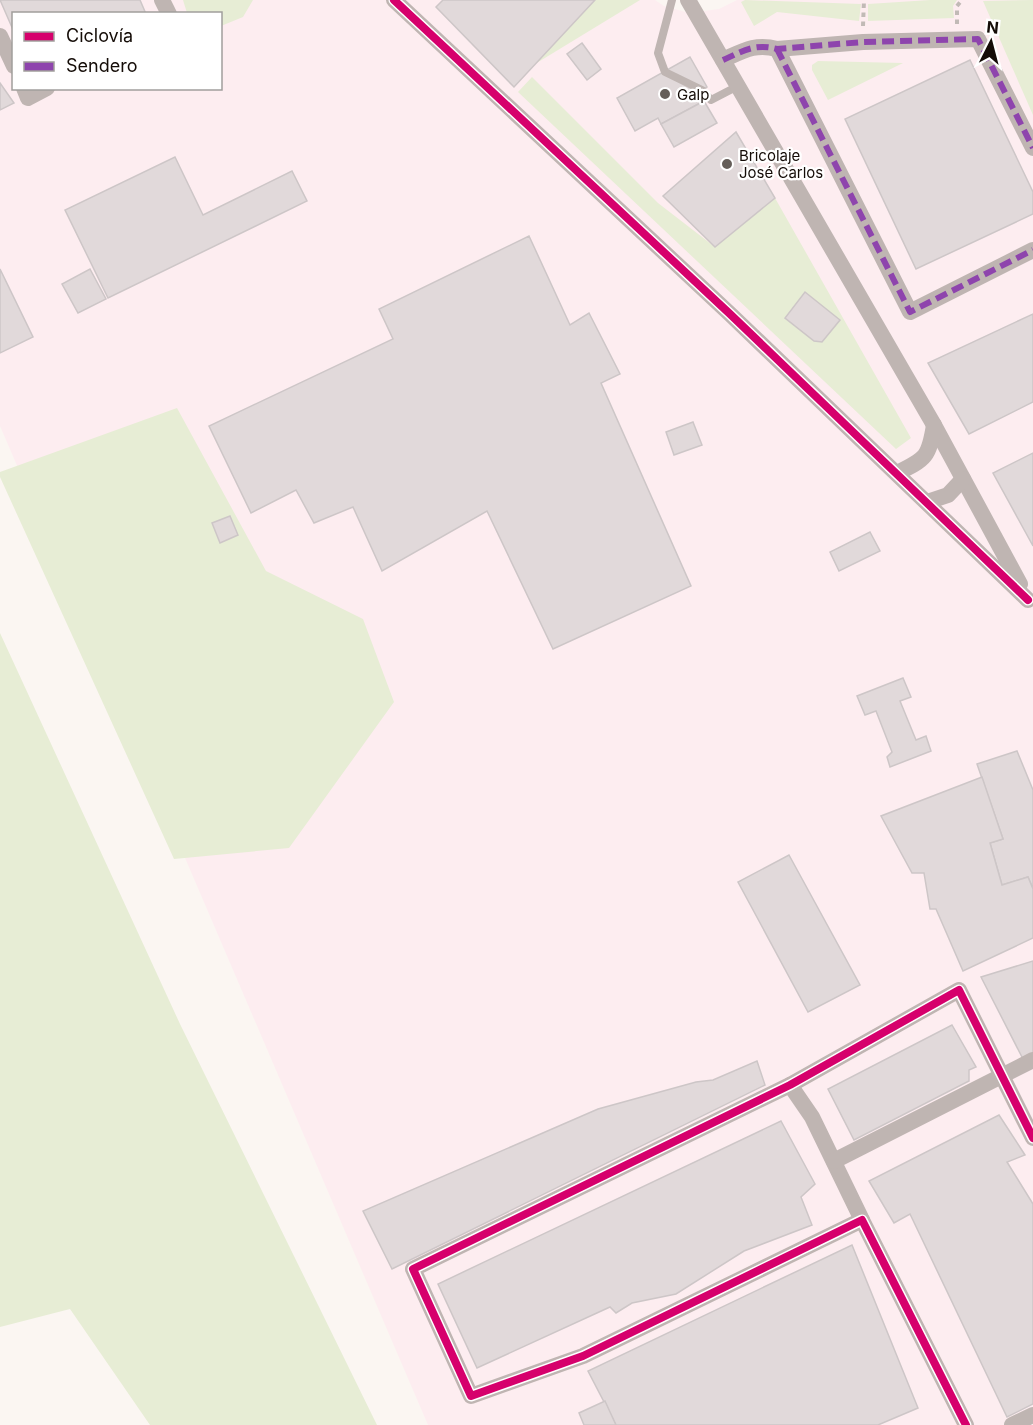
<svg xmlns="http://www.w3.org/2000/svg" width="1033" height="1425" font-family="Inter,sans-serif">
<rect width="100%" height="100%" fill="#fbf6f2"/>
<path fill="#fdedf0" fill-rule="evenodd" d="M 0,0 L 655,0 L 664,6 L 689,13 L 719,9 L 737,0 L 1033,0 L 1033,1425 L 428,1425 L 0,426 ZM 14,14 L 220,14 L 220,88 L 14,88 Z"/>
<g fill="#e7edd5">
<path d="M 183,0 L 253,0 L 243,17 L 221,26 L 220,14 L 187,13 Z"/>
<path d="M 594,0 L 640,0 L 535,64 Z"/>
<path d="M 745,0 L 861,4 L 859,21 L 777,12 L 754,26 L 741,2 Z"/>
<path d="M 930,0 L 957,0 L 953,6 L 954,18 L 868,21 L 868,4 Z"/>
<path d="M 1033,0 L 1033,115 L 983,1 Z"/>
<path d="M 818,61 L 903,63 L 828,100 L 812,70 L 812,65 Z"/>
<path d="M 532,77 L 658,203 L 715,247 L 775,198 L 911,438 L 896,449 L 518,92 Z"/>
<path d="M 177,408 L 266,571 L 363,619 L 394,702 L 289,848 L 174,859 L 0,477 L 0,472 Z"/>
<path d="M 0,633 L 180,1024 L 377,1425 L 150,1425 L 70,1309 L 0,1327 Z"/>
</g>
<g fill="#e1d9da" stroke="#cdc6c7" stroke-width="1.5">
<path d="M 0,0 L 140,0 L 146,14 L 14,14 L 14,32 Z"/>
<path d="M 443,0 L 595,0 L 514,87 L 436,7 Z"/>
<path d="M 582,43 L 601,69 L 587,80 L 567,54 Z"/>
<path d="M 690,57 L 707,87 L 699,92 L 704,101 L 661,124 L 658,118 L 635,131 L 617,98 Z"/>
<path d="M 970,60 L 1033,192 L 1033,214 L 916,269 L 845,119 Z"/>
<path d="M 0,83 L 14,103 L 0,110 Z"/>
<path d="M 704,101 L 717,123 L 674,147 L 661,124 Z"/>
<path d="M 736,132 L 775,198 L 715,247 L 663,196 Z"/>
<path d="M 175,157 L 203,215 L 292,171 L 307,201 L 108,298 L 65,210 Z"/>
<path d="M 529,236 L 570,325 L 589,313 L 620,374 L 601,383 L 691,586 L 553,649 L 487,511 L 382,571 L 353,507 L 314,523 L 296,490 L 251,513 L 209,426 L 393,339 L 379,309 Z"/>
<path d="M 0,269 L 33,337 L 0,353 Z"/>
<path d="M 90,269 L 106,299 L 78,313 L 62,284 Z"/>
<path d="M 805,292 L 840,320 L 822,342 L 814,341 L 785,318 Z"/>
<path d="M 1033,314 L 1033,402 L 969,434 L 928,363 Z"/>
<path d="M 693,422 L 702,445 L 674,455 L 666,432 Z"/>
<path d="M 1033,453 L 1033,546 L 993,473 Z"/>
<path d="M 230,516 L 238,535 L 220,543 L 212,523 Z"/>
<path d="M 870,532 L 880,551 L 839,571 L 830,552 Z"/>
<path d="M 903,678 L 911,697 L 900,701 L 916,740 L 926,736 L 931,751 L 890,767 L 887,757 L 892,752 L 876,711 L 865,715 L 857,696 Z"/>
<path d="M 1017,751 L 1033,790 L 1033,889 L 1028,877 L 1002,885 L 990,843 L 1003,839 L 977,764 Z"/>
<path d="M 982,777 L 1003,839 L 990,843 L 1002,885 L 1028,877 L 1033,889 L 1033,938 L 963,971 L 936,909 L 930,909 L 924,873 L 912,873 L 881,816 Z"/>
<path d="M 789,855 L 860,985 L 808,1012 L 738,882 Z"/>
<path d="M 1033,961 L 1033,1053 L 1023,1059 L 981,977 Z"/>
<path d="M 952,1025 L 976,1067 L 969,1070 L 969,1081 L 854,1140 L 828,1089 Z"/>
<path d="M 757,1061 L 765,1085 L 392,1269 L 363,1211 L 598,1109 L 696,1082 L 713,1080 Z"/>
<path d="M 999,1115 L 1025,1155 L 1007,1162 L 1033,1204 L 1033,1404 L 1007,1417 L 910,1214 L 894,1223 L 869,1181 Z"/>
<path d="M 781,1121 L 815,1184 L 801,1197 L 812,1225 L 744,1251 L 676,1294 L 632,1303 L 616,1313 L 610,1307 L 477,1368 L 438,1284 Z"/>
<path d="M 852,1245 L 918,1408 L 878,1425 L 616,1425 L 588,1371 Z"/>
<path d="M 605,1401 L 616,1425 L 584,1425 L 579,1413 Z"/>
</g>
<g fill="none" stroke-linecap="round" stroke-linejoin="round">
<g stroke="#c1bab6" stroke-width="4" stroke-dasharray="4.5 4.5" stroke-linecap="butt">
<path d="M 957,24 L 957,6 L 962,0"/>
<path d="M 863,26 L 864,0"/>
</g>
<path stroke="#bfb5b2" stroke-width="8" d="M 672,0 L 658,53 L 665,72 L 702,90 L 711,100 L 738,86"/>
<g stroke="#bfb5b2" stroke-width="16">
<path d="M 162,0 L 169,14"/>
<path d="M 394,0 L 730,314 L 1028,600"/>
<path d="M 688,0 L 934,425 L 1020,584"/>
<path d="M 0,36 L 14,66"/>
<path d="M 777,49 L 910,312 L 1033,250"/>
<path d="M 723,60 C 743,51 755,43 777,49 L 863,42 L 978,39 L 1033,148"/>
<path d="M 24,88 L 28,98 L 47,88"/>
<path d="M 897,473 C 926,459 929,457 934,425"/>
<path d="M 927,502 L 948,495 L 963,479"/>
<path d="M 790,1085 L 812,1117 L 862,1220"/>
<path d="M 834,1161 L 1033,1060"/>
<path d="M 966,1425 L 862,1220 L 583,1356 L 471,1396 L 413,1269 L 790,1085 L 959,990 L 1033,1138"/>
<path d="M 1012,1425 L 1033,1415"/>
</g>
<g stroke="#8e44ad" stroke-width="6" stroke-dasharray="12 6" stroke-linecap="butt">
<path d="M 777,49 L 910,312 L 1033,250"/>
<path d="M 723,60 C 743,51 755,43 777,49 L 863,42 L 978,39 L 1033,148"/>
</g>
<g stroke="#fff" stroke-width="11">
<g id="cycleway">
<path d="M 394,0 L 730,314 L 1028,600"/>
<path d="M 966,1425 L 862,1220 L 583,1356 L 471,1396 L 413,1269 L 790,1085 L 959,990 L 1033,1138"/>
</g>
</g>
<use href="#cycleway" stroke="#d6006c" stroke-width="8"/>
</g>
<g fill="#655e59" stroke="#fff" stroke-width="2">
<circle cx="665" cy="94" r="6"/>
<circle cx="727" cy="164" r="6"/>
</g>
<g text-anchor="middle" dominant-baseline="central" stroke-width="4.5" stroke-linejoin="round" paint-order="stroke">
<g font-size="15" fill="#140c07" stroke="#fff" text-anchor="start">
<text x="677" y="94">Galp</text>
<text x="739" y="155">Bricolaje<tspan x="739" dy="17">José Carlos</tspan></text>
</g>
</g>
<rect x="12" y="12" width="210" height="78" fill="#ffffff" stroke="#a19e9c" stroke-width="1.5"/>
<rect x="24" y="32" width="30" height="9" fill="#d6006c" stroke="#a19e9c" stroke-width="1.5"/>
<text x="66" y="42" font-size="18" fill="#140c07">Ciclovía</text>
<rect x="24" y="62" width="30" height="9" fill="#8e44ad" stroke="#a19e9c" stroke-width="1.5"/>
<text x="66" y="72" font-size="18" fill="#140c07">Sendero</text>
<g transform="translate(991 42) rotate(6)" stroke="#ffffff" stroke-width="4.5" paint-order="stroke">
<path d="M0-4.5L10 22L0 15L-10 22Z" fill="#140c07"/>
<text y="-9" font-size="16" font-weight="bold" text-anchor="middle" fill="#140c07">N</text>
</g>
</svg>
